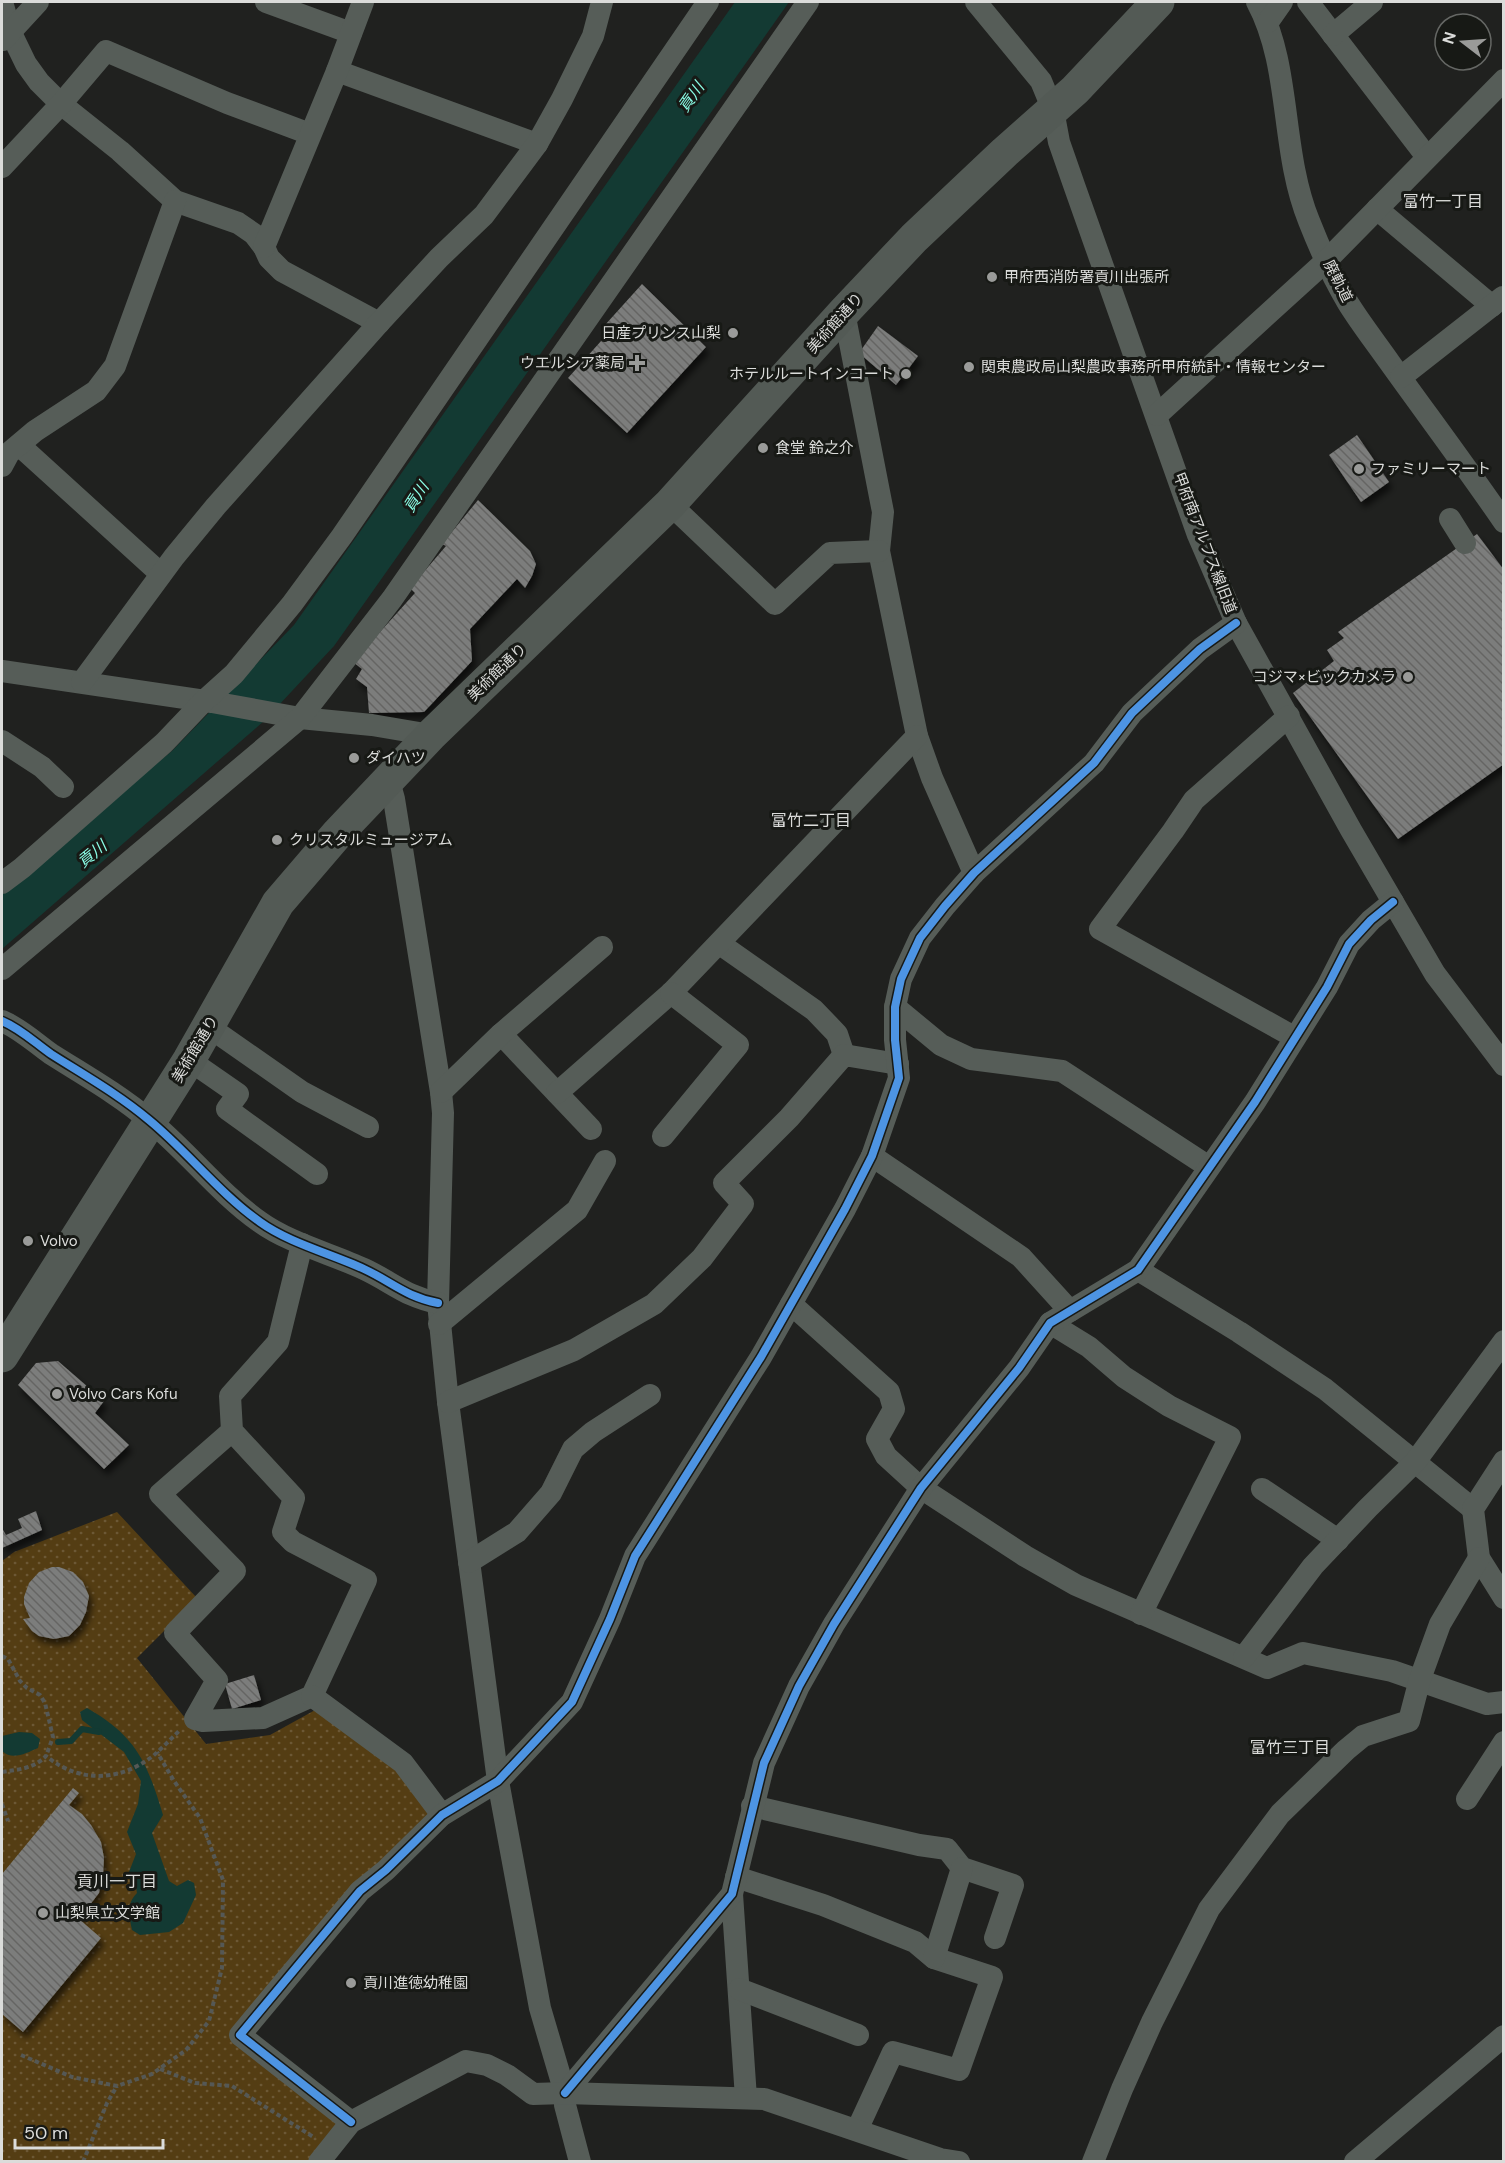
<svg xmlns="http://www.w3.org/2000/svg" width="1505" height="2163" font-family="'DM Sans','Noto Sans JP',sans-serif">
<defs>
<pattern id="park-dots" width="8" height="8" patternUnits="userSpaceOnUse" patternTransform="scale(1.5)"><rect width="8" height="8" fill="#543d13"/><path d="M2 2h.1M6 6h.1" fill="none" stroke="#6c5835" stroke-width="1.8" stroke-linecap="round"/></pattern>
<pattern id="building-back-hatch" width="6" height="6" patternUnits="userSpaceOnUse" patternTransform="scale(1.5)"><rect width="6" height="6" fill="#7c7d7b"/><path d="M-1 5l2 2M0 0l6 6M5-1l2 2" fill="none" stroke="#656564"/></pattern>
<filter id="shadow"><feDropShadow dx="3.5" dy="6" stdDeviation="3" flood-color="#0009"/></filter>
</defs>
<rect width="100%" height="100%" fill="#20211f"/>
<path fill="url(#park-dots)" d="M 117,1512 L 197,1598 L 137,1658 L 206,1744 L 270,1735 L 317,1709 L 398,1769 L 433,1818 L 233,2036 L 339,2125 L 309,2161 L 2,2161 L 2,1561 L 14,1552 Z"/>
<g fill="#133a33">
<path d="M 735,2 L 789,2 L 334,646 L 264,721 L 2,949 L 2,888 L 172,751 L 294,625 Z"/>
<path d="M 87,1708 C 136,1736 147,1762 163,1815 L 152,1833 L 169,1881 L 177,1886 L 188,1880 L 194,1883 L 196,1895 L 183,1923 L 169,1932 L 140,1935 L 132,1930 C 129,1916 126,1904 137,1893 L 135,1881 L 129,1872 L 136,1854 L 127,1832 L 138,1804 L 141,1781 L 124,1752 L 82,1720 L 80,1712 Z"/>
<path d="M 19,1732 L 32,1733 L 40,1739 L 38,1748 C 26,1753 13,1761 2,1751 L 2,1736 Z"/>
</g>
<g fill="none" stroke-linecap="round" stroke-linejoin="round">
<path stroke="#133a33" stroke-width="6" d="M 58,1742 L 71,1741 L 82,1729 L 99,1732"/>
</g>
<g fill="url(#building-back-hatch)" filter="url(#shadow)">
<path d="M 642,284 L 706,347 L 627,433 L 568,378 L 610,331 L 605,325 Z"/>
<path d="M 878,326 L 918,356 L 896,385 L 859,353 Z"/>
<path d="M 1357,435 L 1389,482 L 1361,502 L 1329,455 Z"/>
<path d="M 478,500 L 530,551 L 536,564 L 532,576 L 525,588 L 517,579 L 470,629 L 472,661 L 424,712 L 369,713 L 367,687 L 356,679 L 362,669 L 353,662 L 415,593 L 410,588 L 446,546 L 442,544 Z"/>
<path d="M 1477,534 L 1504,570 L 1504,764 L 1398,839 L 1293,693 L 1334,661 L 1327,650 L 1344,638 L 1338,632 Z"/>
<path d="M 58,1361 L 104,1401 L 95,1413 L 129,1445 L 104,1469 L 18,1385 L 36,1363 Z"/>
<path d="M 36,1511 L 42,1530 L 2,1548 L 2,1528 L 6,1535 L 22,1528 L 18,1519 Z"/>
<path d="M 52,1567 L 59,1567 L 73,1572 L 83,1582 L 89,1596 L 86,1612 L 80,1625 L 69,1636 L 54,1639 L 39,1636 L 32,1631 L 23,1619 L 30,1618 L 24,1604 L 24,1597 L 29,1583 L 39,1572 Z"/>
<path d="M 254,1675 L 261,1700 L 232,1709 L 225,1684 Z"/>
<path d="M 73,1788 L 79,1793 L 69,1805 L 82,1814 L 91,1825 L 101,1842 L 104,1858 L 103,1876 L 99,1893 L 79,1919 L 101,1938 L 23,2032 L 2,2014 L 2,1874 Z"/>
</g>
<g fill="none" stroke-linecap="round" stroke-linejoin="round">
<g stroke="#555855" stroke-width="4" stroke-dasharray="4.5 3" stroke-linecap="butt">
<path d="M 2,1656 L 8,1659 L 20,1681 L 27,1688 L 40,1695 L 45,1703 L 53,1737 L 46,1756"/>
<path d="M 2,1772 C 20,1769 33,1769 46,1756 C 79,1783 119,1782 153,1756 C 162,1748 171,1739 180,1730"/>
<path d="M 2,1804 L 8,1821"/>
<path d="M 21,2055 L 72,2077 L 117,2086 L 152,2074 L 186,2050 L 209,2021 L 222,1968 L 223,1880 L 200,1818 L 174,1781 L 157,1752"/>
<path d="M 160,2069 L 195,2083 L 232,2086 L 315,2138"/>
<path d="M 83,2162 L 107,2103 L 117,2086"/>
</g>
<g stroke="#565d58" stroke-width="22">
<path d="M 2,2 L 11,33 L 26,64 L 39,82 L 61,104 L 120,151 L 175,201 L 238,223 L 254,234 L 264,247 L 269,258 L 282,271 L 379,323"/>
<path d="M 266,2 L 351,33"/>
<path d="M 976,2 L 1041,81 L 1053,110 L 1059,142 L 1074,185 L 1198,535 L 1236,623 L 1351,830 L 1435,974 L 1504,1065"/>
<path d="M 1257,2 C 1292,67 1280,150 1309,221 C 1320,249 1333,278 1348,303 C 1361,324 1376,343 1390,363 C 1428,416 1467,468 1504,522"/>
<path d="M 1308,2 L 1427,157"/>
<path d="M 1268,22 L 1282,2"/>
<path d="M 1333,35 L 1372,2"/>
<path d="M 3,40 L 38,2"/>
<path d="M 337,71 L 537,144"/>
<path d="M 2,167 L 61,104 L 106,51 L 227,103 L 310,134"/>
<path d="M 1377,209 L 1492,306"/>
<path d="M 264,247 L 337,71 L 363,2"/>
<path d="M 844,312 L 883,512 L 879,551 L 917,736 L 932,778 L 974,873"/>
<path d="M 1401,377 L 1503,297"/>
<path d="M 1157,415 L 1327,260 L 1504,80"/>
<path d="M 19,445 L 161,574"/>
<path d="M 2,466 L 9,453 L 35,431 L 96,391 L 115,366 L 175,201"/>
<path d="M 670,504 L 775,604 L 830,553 L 879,551"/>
<path d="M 1450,519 L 1465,543"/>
<path d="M 2,671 L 212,702 L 300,718 L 372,725 L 431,735"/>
<path d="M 82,682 L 174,557 L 216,506 L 379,323 L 439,258 L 484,215 L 537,144 L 562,99 L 593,36 L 602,2"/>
<path d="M 1289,716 L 1194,800 L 1173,831 L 1100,929 L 1294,1037"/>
<path d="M 2,741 L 42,767 L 63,787"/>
<path d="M 389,781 L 394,799 L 441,1092 L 443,1113 L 438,1303 L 448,1402 L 498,1781 L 540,2008 L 565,2093 L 565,2105 L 580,2162"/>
<path d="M 2,883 L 22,868 L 164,743 L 204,701 L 234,674 L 292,604 L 342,536 L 708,2"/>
<path d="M 720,944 L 814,1010 L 837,1034 L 844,1055"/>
<path d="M 2,969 L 300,718 L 392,599 L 808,2"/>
<path d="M 895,1007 L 941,1045 L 971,1059 L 1062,1071 L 1209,1167"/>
<path d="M 2,1021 C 21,1029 34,1042 51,1054 C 84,1075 118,1094 149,1120 C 188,1152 219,1193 260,1222 C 289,1243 332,1254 364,1269 C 392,1282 406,1297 438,1303"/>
<path d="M 209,1027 L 302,1092 L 368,1127"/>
<path d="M 501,1034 L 591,1129"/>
<path d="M 189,1060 L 238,1094 L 227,1109 L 317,1174"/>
<path d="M 441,1092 L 501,1034 L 602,947"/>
<path d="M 557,1093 L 671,993 L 917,736"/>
<path d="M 663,1136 L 738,1045 L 671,993"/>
<path d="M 872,1156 L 1021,1257 L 1070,1311"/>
<path d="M 1138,1270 L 1239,1332 L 1325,1389 L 1473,1509"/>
<path d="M 791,1304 L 889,1392 L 894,1409 L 877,1439 L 886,1456 L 921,1488 L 1025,1556 L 1076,1585 L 1267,1668 L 1303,1653 L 1392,1671 L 1487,1704 L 1504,1702"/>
<path d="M 1050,1323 L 1089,1347 L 1124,1377 L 1169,1406 L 1230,1437 L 1141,1614"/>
<path d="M 439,1324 L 577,1210 L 605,1161"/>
<path d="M 448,1402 L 574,1350 L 654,1304 L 702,1258 L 743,1204 L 724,1183 L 789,1118 L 844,1055 L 898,1064"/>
<path d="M 232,1431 L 160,1494 L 235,1571 L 175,1633 L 217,1680 L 195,1719 L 203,1721 L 263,1718 L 312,1696 L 366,1580 L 293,1542 L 283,1532 L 294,1498 L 232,1431 L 230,1396 L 278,1342 L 302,1244"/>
<path d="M 1504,1461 L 1473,1509 L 1479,1558 L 1504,1598"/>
<path d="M 1262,1489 L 1338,1540"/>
<path d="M 469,1562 L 517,1532 L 551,1493 L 573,1449 L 593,1432 L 650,1395"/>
<path d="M 1244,1657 L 1313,1566 L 1368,1508 L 1415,1462 L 1504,1341"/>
<path d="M 312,1696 L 403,1763 L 442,1815"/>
<path d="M 1467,1799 L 1504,1742"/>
<path d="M 752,1806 L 919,1845 L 947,1849 L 962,1868 L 1013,1885 L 995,1938"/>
<path d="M 736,1877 L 823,1905 L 915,1942 L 934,1958 L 992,1977 L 959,2070 L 893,2052 L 857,2130"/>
<path d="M 732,1894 L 746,2098"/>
<path d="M 934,1958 L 962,1868"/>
<path d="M 739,1989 L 858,2035"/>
<path d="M 565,2093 L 732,1894 L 764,1763 L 799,1686 L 834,1624 L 921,1488 L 1019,1368 L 1050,1323 L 1138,1270 L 1255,1102 L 1327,987 L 1349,944 L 1371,920 L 1393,902"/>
<path d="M 351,2122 L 240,2035 L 360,1891 L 386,1870 L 442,1815 L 498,1781 L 572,1702 L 610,1619 L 635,1556 L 761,1357 L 845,1209 L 872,1156 L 899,1078 L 895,1040 L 895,1007 L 901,979 L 920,938 L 945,906 L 974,873 L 1094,763 L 1132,713 L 1200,649 L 1236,623"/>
<path d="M 319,2162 L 351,2122 L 466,2061 L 487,2065 L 507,2075 L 533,2094 L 565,2093 L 764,2099 L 940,2159 L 959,2162"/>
<path d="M 1093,2162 L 1122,2089 L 1152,2022 L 1209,1909 L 1280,1814 L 1346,1750 L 1363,1736 L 1409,1721 L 1420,1679 L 1440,1624 L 1479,1558"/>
<path d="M 1355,2162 L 1504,2036"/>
</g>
<path stroke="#535a55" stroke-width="33" d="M 2,1356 L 189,1060 L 278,903 L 338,833 L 431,735 L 670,504 L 844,312 L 914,238 L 1005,152 L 1075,90 L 1158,2"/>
<g stroke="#171915" stroke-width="11">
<g id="cycleway">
<path d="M 2,1021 C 21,1029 34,1042 51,1054 C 84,1075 118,1094 149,1120 C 188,1152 219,1193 260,1222 C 289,1243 332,1254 364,1269 C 392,1282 406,1297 438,1303"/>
<path d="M 565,2093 L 732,1894 L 764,1763 L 799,1686 L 834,1624 L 921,1488 L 1019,1368 L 1050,1323 L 1138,1270 L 1255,1102 L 1327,987 L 1349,944 L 1371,920 L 1393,902"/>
<path d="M 351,2122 L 240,2035 L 360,1891 L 386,1870 L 442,1815 L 498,1781 L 572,1702 L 610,1619 L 635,1556 L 761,1357 L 845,1209 L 872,1156 L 899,1078 L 895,1040 L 895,1007 L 901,979 L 920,938 L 945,906 L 974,873 L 1094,763 L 1132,713 L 1200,649 L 1236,623"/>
</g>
</g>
<use href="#cycleway" stroke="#4d94e3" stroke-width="8"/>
</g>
<g fill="#9a9b99" stroke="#171915" stroke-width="2">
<circle cx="992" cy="277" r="6"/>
<circle cx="733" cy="333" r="6"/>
<path d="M634 354h6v6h6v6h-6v6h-6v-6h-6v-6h6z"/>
<circle cx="969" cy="367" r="6"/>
<circle cx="906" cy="374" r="6"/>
<circle cx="763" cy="448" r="6"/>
<circle cx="1359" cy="469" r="6"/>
<circle cx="1408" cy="677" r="6"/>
<circle cx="354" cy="758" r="6"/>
<circle cx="277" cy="840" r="6"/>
<circle cx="28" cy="1241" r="6"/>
<circle cx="57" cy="1394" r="6"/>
<circle cx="43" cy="1913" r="6"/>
<circle cx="351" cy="1983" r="6"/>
</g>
<g text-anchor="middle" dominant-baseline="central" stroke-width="6" stroke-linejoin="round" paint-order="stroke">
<g font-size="15" fill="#dbdcda" stroke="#171915" text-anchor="start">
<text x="1004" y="277">甲府西消防署貢川出張所</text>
<text x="721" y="333" text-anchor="end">日産プリンス山梨</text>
<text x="625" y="363" text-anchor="end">ウエルシア薬局</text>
<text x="981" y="367">関東農政局山梨農政事務所甲府統計・情報センター</text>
<text x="894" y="374" text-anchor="end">ホテルルートインコート</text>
<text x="775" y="448">食堂 鈴之介</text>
<text x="1371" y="469">ファミリーマート</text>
<text x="1396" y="677" text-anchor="end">コジマ×ビックカメラ</text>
<text x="366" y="758">ダイハツ</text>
<text x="289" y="840">クリスタルミュージアム</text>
<text x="40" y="1241">Volvo</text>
<text x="69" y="1394">Volvo Cars Kofu</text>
<text x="55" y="1913">山梨県立文学館</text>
<text x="363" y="1983">貢川進徳幼稚園</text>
</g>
<g font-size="15" fill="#dbdcda" stroke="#171915">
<text transform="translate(1338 281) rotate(63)">廃軌道</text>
<text transform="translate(835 323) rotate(-48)">美術館通り</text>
<text transform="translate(1205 543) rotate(69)">甲府南アルプス線旧道</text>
<text transform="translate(497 672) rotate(-44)">美術館通り</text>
<text transform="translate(195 1049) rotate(-59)">美術館通り</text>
</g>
<g font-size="16" font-style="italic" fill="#8afde6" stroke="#171915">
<text transform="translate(691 97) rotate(-55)">貢川</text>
<text transform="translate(416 497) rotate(-57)">貢川</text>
<text transform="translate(92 854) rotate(-39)">貢川</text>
</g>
<g font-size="16" fill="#dbdcda" stroke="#171915">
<text x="1443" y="201">富竹一丁目</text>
<text x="811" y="820">富竹二丁目</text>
<text x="1290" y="1747">富竹三丁目</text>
<text x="117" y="1881">貢川一丁目</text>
</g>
</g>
<rect width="1505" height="2163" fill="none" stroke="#dbdcda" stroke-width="6"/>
<g transform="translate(1463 42) rotate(287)"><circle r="28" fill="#171915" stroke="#656764" stroke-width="1.5"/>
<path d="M0-4.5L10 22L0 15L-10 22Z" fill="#9a9b99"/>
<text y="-9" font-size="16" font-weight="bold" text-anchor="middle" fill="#dbdcda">N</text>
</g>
<path d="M15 2139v9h148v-9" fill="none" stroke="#dbdcda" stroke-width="3"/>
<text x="24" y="2139" font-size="18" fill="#dbdcda" stroke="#171915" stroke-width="4.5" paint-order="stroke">50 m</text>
</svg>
